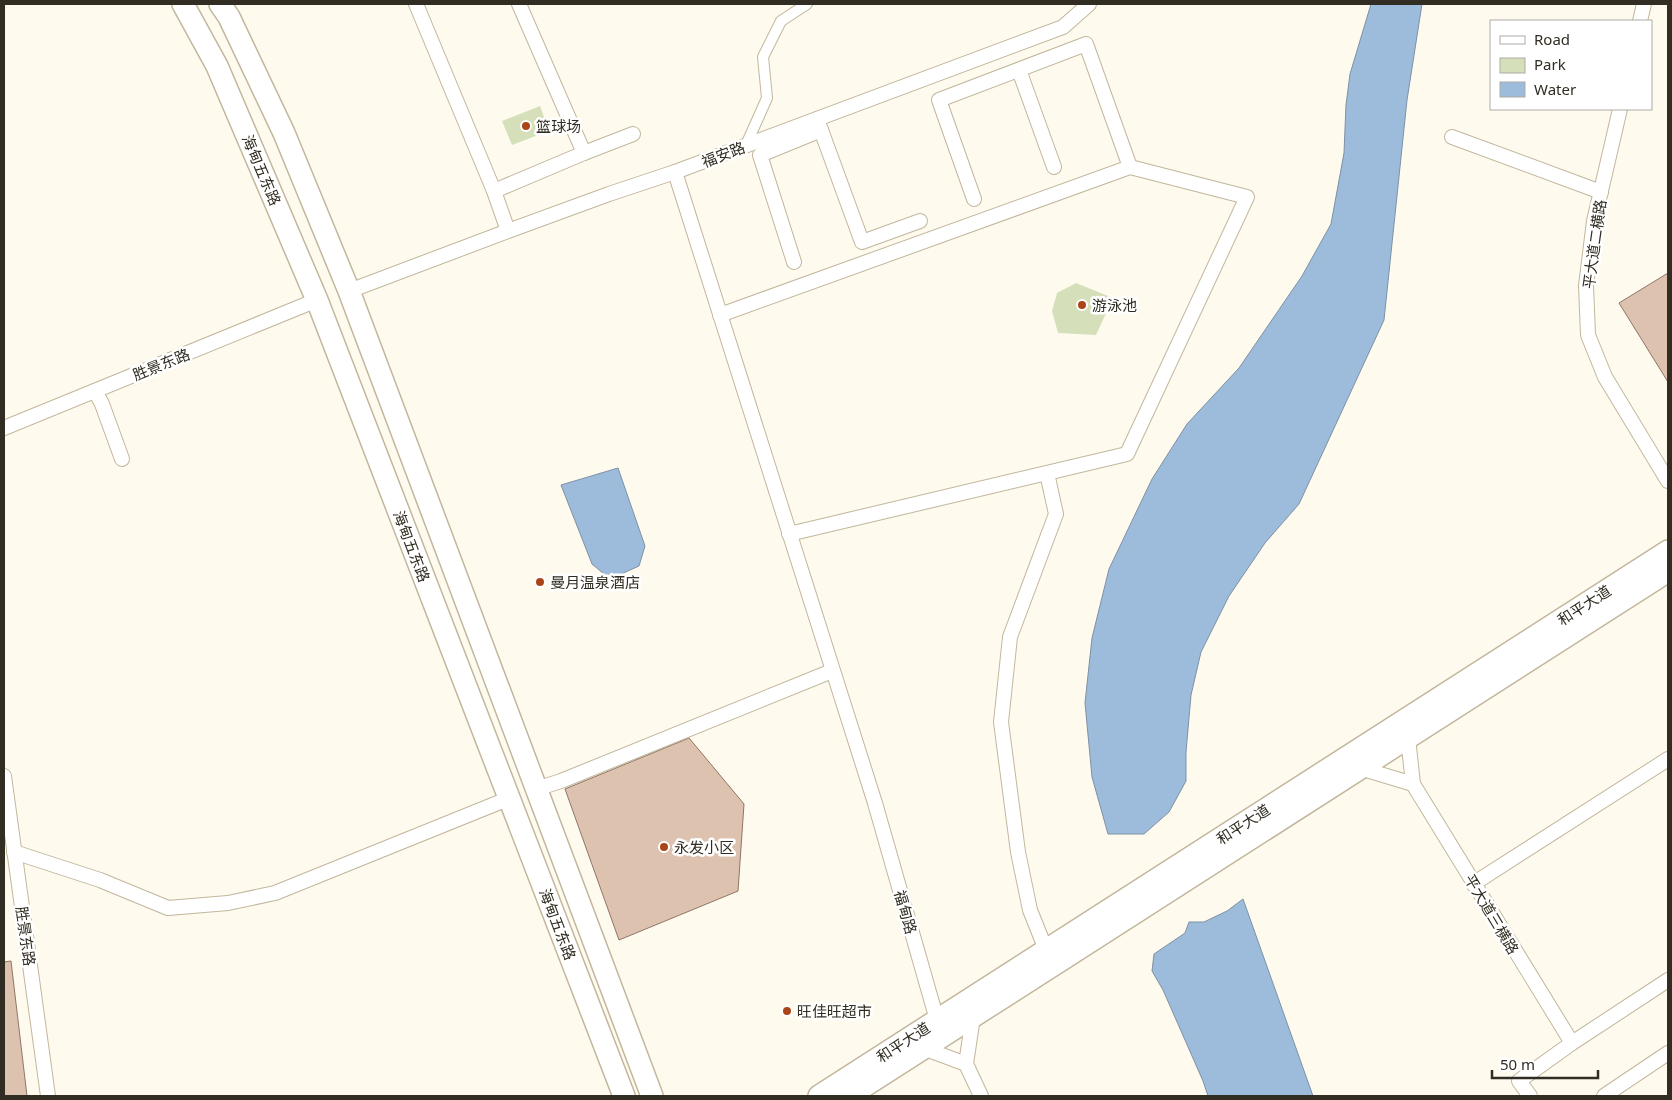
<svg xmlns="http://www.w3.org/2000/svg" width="1672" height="1100" font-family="'Noto Sans','Noto Sans SC',sans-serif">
<rect width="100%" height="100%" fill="#fefaee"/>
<g fill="#d5e0ba">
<path d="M 540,106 L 549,131 L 512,145 L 502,121 Z"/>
<path d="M 1076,283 L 1113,298 L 1096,335 L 1058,333 L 1052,311 L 1057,293 Z"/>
</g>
<g fill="#9dbcdc" stroke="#7d91a4">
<path d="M 1371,4 L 1422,4 L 1407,100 L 1384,320 L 1299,504 L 1265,543 L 1229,596 L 1201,652 L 1191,695 L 1186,752 L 1186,781 L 1169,812 L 1144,834 L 1108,834 L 1092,777 L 1085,703 L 1092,638 L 1109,569 L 1152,479 L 1187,424 L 1239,368 L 1302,276 L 1331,224 L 1344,153 L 1346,105 L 1350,74 Z"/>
<path d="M 618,468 L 645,546 L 639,566 L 610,579 L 592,564 L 561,485 Z"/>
<path d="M 1243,899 L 1313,1096 L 1208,1096 L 1203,1081 L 1163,990 L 1152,971 L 1154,954 L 1185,933 L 1189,922 L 1204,922 L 1227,911 Z"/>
</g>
<g fill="#ddc2b0" stroke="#8f7666">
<path d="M 1668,273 L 1668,382 L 1619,303 Z"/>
<path d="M 689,738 L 744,804 L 738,891 L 619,940 L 565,789 Z"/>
<path d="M 11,961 L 27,1096 L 4,1096 L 4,962 Z"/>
</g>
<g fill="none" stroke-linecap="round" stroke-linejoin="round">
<g stroke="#c2b79c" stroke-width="12">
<path id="pedestrian" d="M 746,145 L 767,98 L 763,57 L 781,21 L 807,4"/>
</g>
<g stroke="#c2b79c" stroke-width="16">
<g id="minor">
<path d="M 416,4 L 494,191 L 508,231"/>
<path d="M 1640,21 L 1644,4"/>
<path d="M 1019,70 L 1054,167"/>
<path d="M 1620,109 L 1594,221 L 1586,286 L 1588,335 L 1605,377 L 1668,481"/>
<path d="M 817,119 L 862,242 L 920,221"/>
<path d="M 1452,137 L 1601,192"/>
<path d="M 584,153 L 633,134"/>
<path d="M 675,172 L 875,803 L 937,1020"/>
<path d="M 494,191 L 584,153 L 519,4"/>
<path d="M 974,199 L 939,100 L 1086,44 L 1130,167"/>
<path d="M 794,262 L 760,155 L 821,130"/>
<path d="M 349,291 L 508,231 L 609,194 L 675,172 L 1063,27 L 1089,4"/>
<path d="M 720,315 L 1130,167 L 1247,197 L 1127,454 L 789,534"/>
<path d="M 95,391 L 102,404 L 122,459"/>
<path d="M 4,428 L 317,300"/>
<path d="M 1408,738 L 1413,784 L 1572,1043"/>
<path d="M 1360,768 L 1413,784"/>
<path d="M 4,776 L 48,1096"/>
<path d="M 536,789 L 561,781 L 832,671"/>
<path d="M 14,852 L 100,880 L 168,908 L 228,903 L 275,893 L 510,798"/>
<path d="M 1473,884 L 1668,759"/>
<path d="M 1046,950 L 1030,910 L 1018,852 L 1001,722 L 1010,637 L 1056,514 L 1047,473"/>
<path d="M 923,1048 L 966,1064"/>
<path d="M 966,1064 L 973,1017"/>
<path d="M 966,1064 L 981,1096"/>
<path d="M 1530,1096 L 1519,1081 L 1572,1043 L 1668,980"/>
<path d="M 1604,1096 L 1668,1053"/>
</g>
</g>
<g stroke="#c2b79c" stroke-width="24">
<g id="primary">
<path d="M 183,4 L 217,66 L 317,300 L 624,1096"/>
<path d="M 220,4 L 229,17 L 284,133 L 349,291 L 652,1096"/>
<path d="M 819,1096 L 1668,551"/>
<path d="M 849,1096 L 1668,571"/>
</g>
</g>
<use href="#pedestrian" stroke="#fff" stroke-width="10"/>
<use href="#minor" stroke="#fff" stroke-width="14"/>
<use href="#primary" stroke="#fff" stroke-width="21"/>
</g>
<g fill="#aa4518" stroke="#fff" stroke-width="2">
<circle cx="526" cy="126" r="5"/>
<circle cx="1082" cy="305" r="5"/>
<circle cx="540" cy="582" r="5"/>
<circle cx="664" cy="847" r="5"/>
<circle cx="787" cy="1011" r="5"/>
</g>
<g text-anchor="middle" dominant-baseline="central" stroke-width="5" stroke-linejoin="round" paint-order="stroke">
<g font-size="15" fill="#312d22" stroke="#fff" text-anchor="start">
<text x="536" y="126">篮球场</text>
<text x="1092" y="305">游泳池</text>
<text x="550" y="582">曼月温泉酒店</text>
<text x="674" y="847">永发小区</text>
<text x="797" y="1011">旺佳旺超市</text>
</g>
<g font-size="15" fill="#312d22" stroke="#fff">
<text transform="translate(723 154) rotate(-21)">福安路</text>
<text transform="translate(262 170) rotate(67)">海甸五东路</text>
<text transform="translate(1594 244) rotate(-82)">平大道二横路</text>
<text transform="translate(161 364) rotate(-22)">胜景东路</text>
<text transform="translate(412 546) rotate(69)">海甸五东路</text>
<text transform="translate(1584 605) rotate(-33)">和平大道</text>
<text transform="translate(1243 824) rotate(-33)">和平大道</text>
<text transform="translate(906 912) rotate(74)">福甸路</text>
<text transform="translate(1492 914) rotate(59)">平大道三横路</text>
<text transform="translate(558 924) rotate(69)">海甸五东路</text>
<text transform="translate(26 936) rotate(82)">胜景东路</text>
<text transform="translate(903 1042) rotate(-33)">和平大道</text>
</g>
</g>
<rect width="1672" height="1100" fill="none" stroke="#312d22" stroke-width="10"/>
<rect x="1490" y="20" width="162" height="90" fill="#ffffff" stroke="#adaba7"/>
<rect x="1500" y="36" width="25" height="8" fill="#ffffff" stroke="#adaba7"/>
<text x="1534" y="45" font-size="15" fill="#312d22">Road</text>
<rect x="1500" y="58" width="25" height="15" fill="#d5e0ba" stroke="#adaba7"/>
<text x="1534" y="70" font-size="15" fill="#312d22">Park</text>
<rect x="1500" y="82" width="25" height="15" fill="#9dbcdc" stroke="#adaba7"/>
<text x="1534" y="95" font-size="15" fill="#312d22">Water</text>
<path d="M1492 1070v8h106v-8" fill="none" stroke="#312d22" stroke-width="2.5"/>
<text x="1500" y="1070" font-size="15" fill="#312d22" stroke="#ffffff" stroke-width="4" paint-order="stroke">50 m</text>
</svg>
